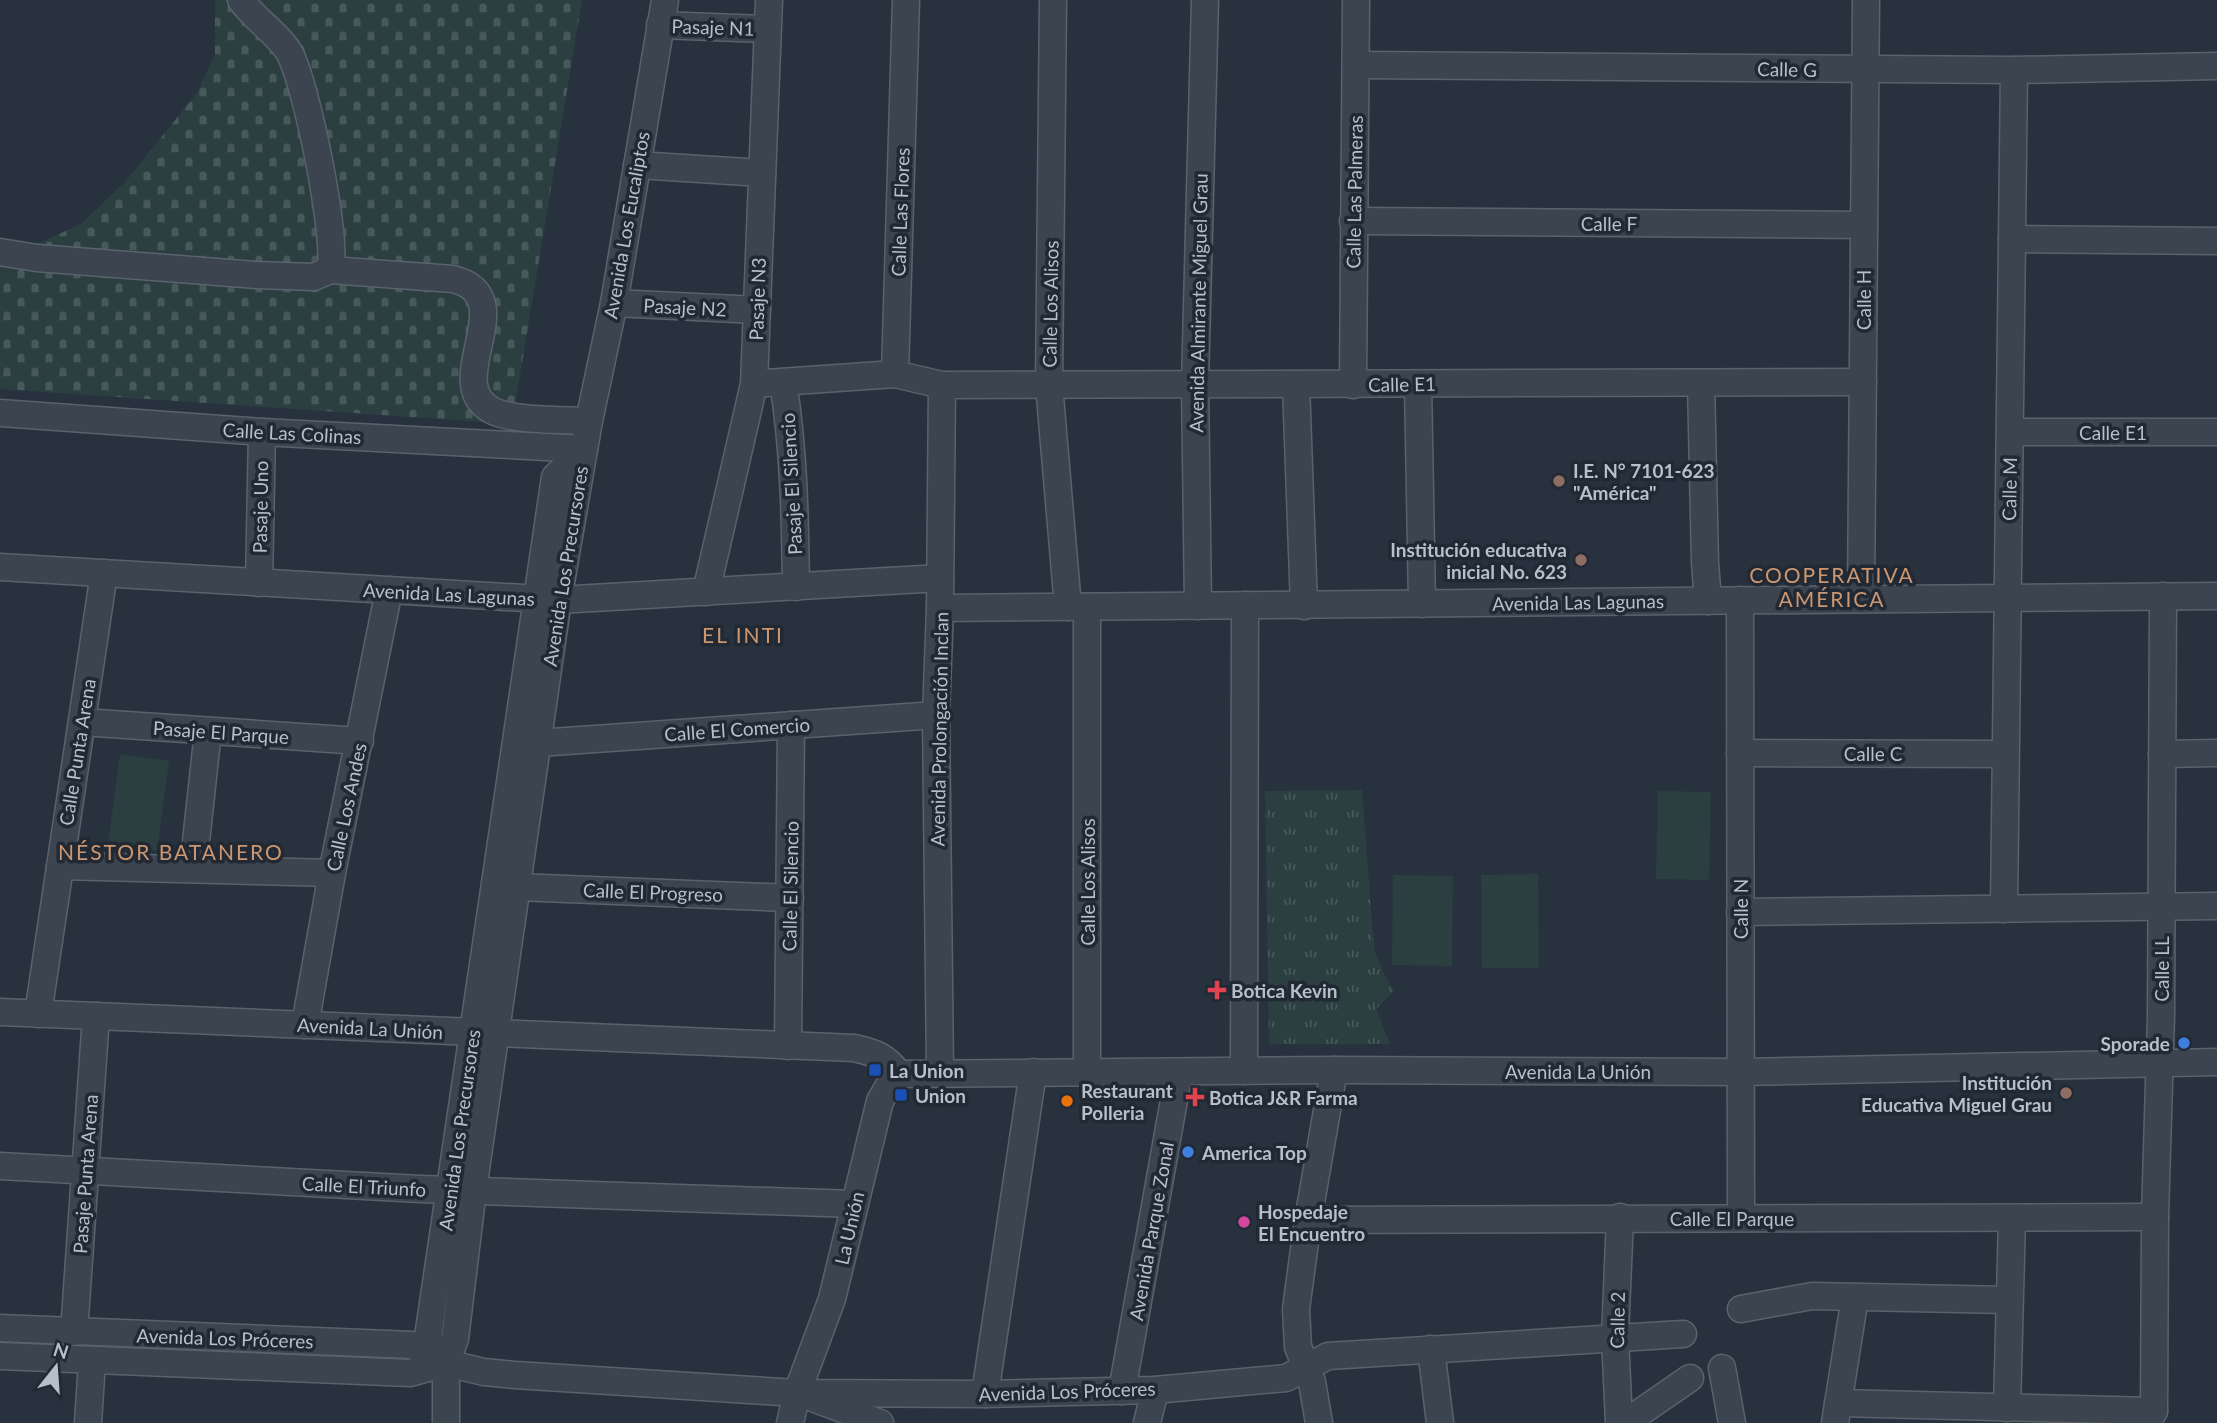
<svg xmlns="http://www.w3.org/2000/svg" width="2217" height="1423" font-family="Lato,sans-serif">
<defs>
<pattern id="cemetery-stones" width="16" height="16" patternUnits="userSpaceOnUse" patternTransform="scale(1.75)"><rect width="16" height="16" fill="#2b3f41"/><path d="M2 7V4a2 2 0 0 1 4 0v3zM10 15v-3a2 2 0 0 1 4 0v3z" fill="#48595b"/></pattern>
<pattern id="park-tufts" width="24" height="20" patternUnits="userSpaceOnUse" patternTransform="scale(1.75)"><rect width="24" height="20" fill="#2b3f41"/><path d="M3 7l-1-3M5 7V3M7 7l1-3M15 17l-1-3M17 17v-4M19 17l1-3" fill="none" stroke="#48595b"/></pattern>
</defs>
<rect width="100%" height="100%" fill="#28323f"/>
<path fill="url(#cemetery-stones)" d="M 215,0 L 582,0 L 512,424 L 0,389 L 0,253 L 28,248 L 81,224 L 127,180 L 197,93 L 215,54 Z"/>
<path fill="url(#park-tufts)" d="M 1362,790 L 1374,949 L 1384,974 L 1394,991 L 1376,1009 L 1390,1044 L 1269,1044 L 1265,791 Z"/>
<g fill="#2b3f41">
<path d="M 120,754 L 169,761 L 157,851 L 108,844 Z"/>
<path d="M 1658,791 L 1711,792 L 1709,880 L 1656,879 Z"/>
<path d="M 1538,874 L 1539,968 L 1482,968 L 1481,875 Z"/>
<path d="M 1393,875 L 1453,876 L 1452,966 L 1392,965 Z"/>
</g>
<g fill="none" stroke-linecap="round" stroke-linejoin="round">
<g stroke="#5a626c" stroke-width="29">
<g id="minor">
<path d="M 906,0 L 895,374 L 942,385 L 1863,382"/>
<path d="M 1053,0 L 1049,385 L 1068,607"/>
<path d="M 660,25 L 767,29"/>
<path d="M 1357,65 L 2014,70 L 2217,66"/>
<path d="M 637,165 L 762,173"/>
<path d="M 1353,221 L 1864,225"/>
<path d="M 2012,239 L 2217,241"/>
<path d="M 0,252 L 37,258 L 257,275 L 314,277 L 330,270 C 338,238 306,82 289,52 C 277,33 254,19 241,0"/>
<path d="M 330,270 L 453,279 C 525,297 438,384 493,411 C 514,421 564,420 589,421"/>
<path d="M 614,303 L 757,310"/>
<path d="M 783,382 C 794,450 795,517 796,587"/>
<path d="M 766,383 L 895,374"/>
<path d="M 1701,383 L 1705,563 L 1708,601"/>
<path d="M 1418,384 L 1422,604"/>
<path d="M 1296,385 L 1304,606"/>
<path d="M 1353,385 L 1356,0"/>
<path d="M 0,413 L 262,432 L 584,449"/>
<path d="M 2010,432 L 2217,432"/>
<path d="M 0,567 L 558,600 L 940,578"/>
<path d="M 259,583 L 262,432"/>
<path d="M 706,592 L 754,384 L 769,0"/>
<path d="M 1861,599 L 1866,0"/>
<path d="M 1740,600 L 1741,1218"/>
<path d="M 1198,606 L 1195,384 L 1205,0"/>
<path d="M 1087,607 L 1087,1073"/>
<path d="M 940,608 L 2217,596"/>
<path d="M 82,722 L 360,741"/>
<path d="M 538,743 L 936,715"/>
<path d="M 1740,753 L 2005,754"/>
<path d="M 2162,754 L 2217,753"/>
<path d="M 60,866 L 332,873"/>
<path d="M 193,869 L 208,731"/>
<path d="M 517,887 L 790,898"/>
<path d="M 2004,909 L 2014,70"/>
<path d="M 1740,912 L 2217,906"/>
<path d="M 0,1012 L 854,1048 C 876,1053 885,1056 899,1074"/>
<path d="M 38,1014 L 104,573"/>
<path d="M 305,1025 L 332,873 L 389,590"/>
<path d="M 788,1046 L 791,725"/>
<path d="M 1244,1071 L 1245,605"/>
<path d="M 940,1073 L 936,715 L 940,608 L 942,385"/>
<path d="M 0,1166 L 420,1189 L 854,1204"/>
<path d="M 1308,1220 L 2155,1217"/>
<path d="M 1741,1309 L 1812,1296 L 2008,1300"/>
<path d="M 0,1328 L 412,1345 L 446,1363 L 484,1372 L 515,1375 L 797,1393 L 985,1394 L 1155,1390 L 1286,1378 L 1328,1356 L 1683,1334"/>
<path d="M 74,1332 L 96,1016"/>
<path d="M 1431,1349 L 1440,1423"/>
<path d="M 0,1356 L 410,1373 L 446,1363"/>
<path d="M 445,1362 L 428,1337 L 555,477 L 584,449"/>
<path d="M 1722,1368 L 1732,1423"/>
<path d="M 1122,1391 L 1179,1072"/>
<path d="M 985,1394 L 1033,1072"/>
<path d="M 815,1399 L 880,1423"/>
<path d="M 1838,1403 L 2154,1411"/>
<path d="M 2007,1408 L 2012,1218"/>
<path d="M 88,1423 L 92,1361"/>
<path d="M 446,1423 L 446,1363 L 455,1339 L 473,1190 L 558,600 L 589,421 L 614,303 L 665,0"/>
<path d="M 790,1423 L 797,1393 L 832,1299 L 880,1101 L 891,1082 L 899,1074 L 1334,1070 L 1741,1072 L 2217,1062"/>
<path d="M 1147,1423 L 1155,1390"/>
<path d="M 1319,1423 L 1312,1382 L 1298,1347 L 1296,1309 L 1308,1220 L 1334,1070"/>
<path d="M 1619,1423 L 1615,1337 L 1620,1217"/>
<path d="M 1625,1423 L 1690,1378"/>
<path d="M 1835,1423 L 1855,1297"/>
<path d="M 2147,1423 L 2154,1411 L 2155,1217 L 2161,1016 L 2163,596"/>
</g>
</g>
<use href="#minor" stroke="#3c444f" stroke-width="26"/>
</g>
<g fill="#8d6e63" stroke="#212934" stroke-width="2.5">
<circle cx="1559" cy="481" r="7"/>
<circle cx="1581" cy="560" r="7"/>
<circle cx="2066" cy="1093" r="7"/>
</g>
<g fill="#e0444e" stroke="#212934" stroke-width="2.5">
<path d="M1213.5 979.5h7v7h7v7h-7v7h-7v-7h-7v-7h7z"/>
<path d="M1191.5 1086.5h7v7h7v7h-7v7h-7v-7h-7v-7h7z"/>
</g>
<g fill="#3f7fe0" stroke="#212934" stroke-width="2.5">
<circle cx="2184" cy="1043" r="7"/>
<circle cx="1188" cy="1152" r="7"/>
</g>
<g fill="#1a4fb4" stroke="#212934" stroke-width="2.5">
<rect x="868" y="1063" width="14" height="14" rx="3.5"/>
<rect x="894" y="1088" width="14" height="14" rx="3.5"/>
</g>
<circle fill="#e8710a" stroke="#212934" stroke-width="2.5" cx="1067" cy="1101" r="7"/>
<circle fill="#d1479c" stroke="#212934" stroke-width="2.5" cx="1244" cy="1222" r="7"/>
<g text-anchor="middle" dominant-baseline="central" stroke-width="7" stroke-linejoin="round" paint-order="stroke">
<g font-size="19" fill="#b8bfc9" stroke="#212934">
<text transform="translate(713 27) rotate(2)">Pasaje N1</text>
<text transform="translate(1787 69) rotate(1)">Calle G</text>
<text transform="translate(1354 192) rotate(-89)">Calle Las Palmeras</text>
<text transform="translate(900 212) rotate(-88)">Calle Las Flores</text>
<text x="1609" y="223">Calle F</text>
<text transform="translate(626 225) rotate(-80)">Avenida Los Eucaliptos</text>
<text transform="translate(757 299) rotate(-88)">Pasaje N3</text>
<text transform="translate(1863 300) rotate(-90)">Calle H</text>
<text transform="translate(1198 303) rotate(-89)">Avenida Almirante Miguel Grau</text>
<text transform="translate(1050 304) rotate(-89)">Calle Los Alisos</text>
<text transform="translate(685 307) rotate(3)">Pasaje N2</text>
<text transform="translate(1402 384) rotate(-1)">Calle E1</text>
<text x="2113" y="432">Calle E1</text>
<text transform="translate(292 433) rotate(3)">Calle Las Colinas</text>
<text transform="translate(791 484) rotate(-93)">Pasaje El Silencio</text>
<text transform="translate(2009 489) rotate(-89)">Calle M</text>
<text transform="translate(260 507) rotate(-89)">Pasaje Uno</text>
<text transform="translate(565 566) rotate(-81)">Avenida Los Precursores</text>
<text transform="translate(449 594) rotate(3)">Avenida Las Lagunas</text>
<text transform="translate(1578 602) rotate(-1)">Avenida Las Lagunas</text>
<text transform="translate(737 729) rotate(-4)">Calle El Comercio</text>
<text transform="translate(939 729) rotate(-89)">Avenida Prolongación Inclan</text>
<text transform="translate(221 732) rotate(4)">Pasaje El Parque</text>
<text transform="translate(77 752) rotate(-81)">Calle Punta Arena</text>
<text x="1873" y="753">Calle C</text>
<text transform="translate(346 807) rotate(-78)">Calle Los Andes</text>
<text transform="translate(1087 882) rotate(-90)">Calle Los Alisos</text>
<text transform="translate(790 886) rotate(-89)">Calle El Silencio</text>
<text transform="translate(653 892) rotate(2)">Calle El Progreso</text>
<text transform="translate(1740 909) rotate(-90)">Calle N</text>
<text transform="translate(2161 969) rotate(-90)">Calle LL</text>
<text transform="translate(370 1028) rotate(3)">Avenida La Unión</text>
<text x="1578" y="1071">Avenida La Unión</text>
<text transform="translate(459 1130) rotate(-82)">Avenida Los Precursores</text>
<text transform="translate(85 1174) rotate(-86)">Pasaje Punta Arena</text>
<text transform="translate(364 1186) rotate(3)">Calle El Triunfo</text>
<text x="1732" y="1218">Calle El Parque</text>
<text transform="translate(849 1228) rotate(-77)">La Unión</text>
<text transform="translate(1151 1231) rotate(-80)">Avenida Parque Zonal</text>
<text transform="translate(1617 1320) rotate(-89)">Calle 2</text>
<text transform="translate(225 1338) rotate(2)">Avenida Los Próceres</text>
<text transform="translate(1067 1391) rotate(-2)">Avenida Los Próceres</text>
</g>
<g font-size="19" font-weight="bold" fill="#b8bfc9" stroke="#212934" text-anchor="start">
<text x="1573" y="470">I.E. N° 7101-623<tspan x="1573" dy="22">"América"</tspan></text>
<text x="1567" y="549" text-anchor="end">Institución educativa<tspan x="1567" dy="22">inicial No. 623</tspan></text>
<text x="1231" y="990">Botica Kevin</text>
<text x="2170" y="1043" text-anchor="end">Sporade</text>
<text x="889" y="1070">La Union</text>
<text x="2052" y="1082" text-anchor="end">Institución<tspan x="2052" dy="22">Educativa Miguel Grau</tspan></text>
<text x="1081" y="1090">Restaurant<tspan x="1081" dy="22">Polleria</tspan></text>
<text x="915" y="1095">Union</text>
<text x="1209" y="1097">Botica J&amp;R Farma</text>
<text x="1202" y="1152">America Top</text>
<text x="1258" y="1211">Hospedaje<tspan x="1258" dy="22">El Encuentro</tspan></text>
</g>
<g font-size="21" letter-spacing="2" fill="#cc9770" stroke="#212934">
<text x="1832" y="574">COOPERATIVA<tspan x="1832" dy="24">AMÉRICA</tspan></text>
<text x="743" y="634">EL INTI</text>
<text x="171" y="851">NÉSTOR BATANERO</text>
</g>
</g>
<g transform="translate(56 1367) rotate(17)" stroke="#212934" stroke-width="5" paint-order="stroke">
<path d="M0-5L12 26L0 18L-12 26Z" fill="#b8bfc9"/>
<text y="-10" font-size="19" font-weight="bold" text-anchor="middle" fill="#b8bfc9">N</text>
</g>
</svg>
